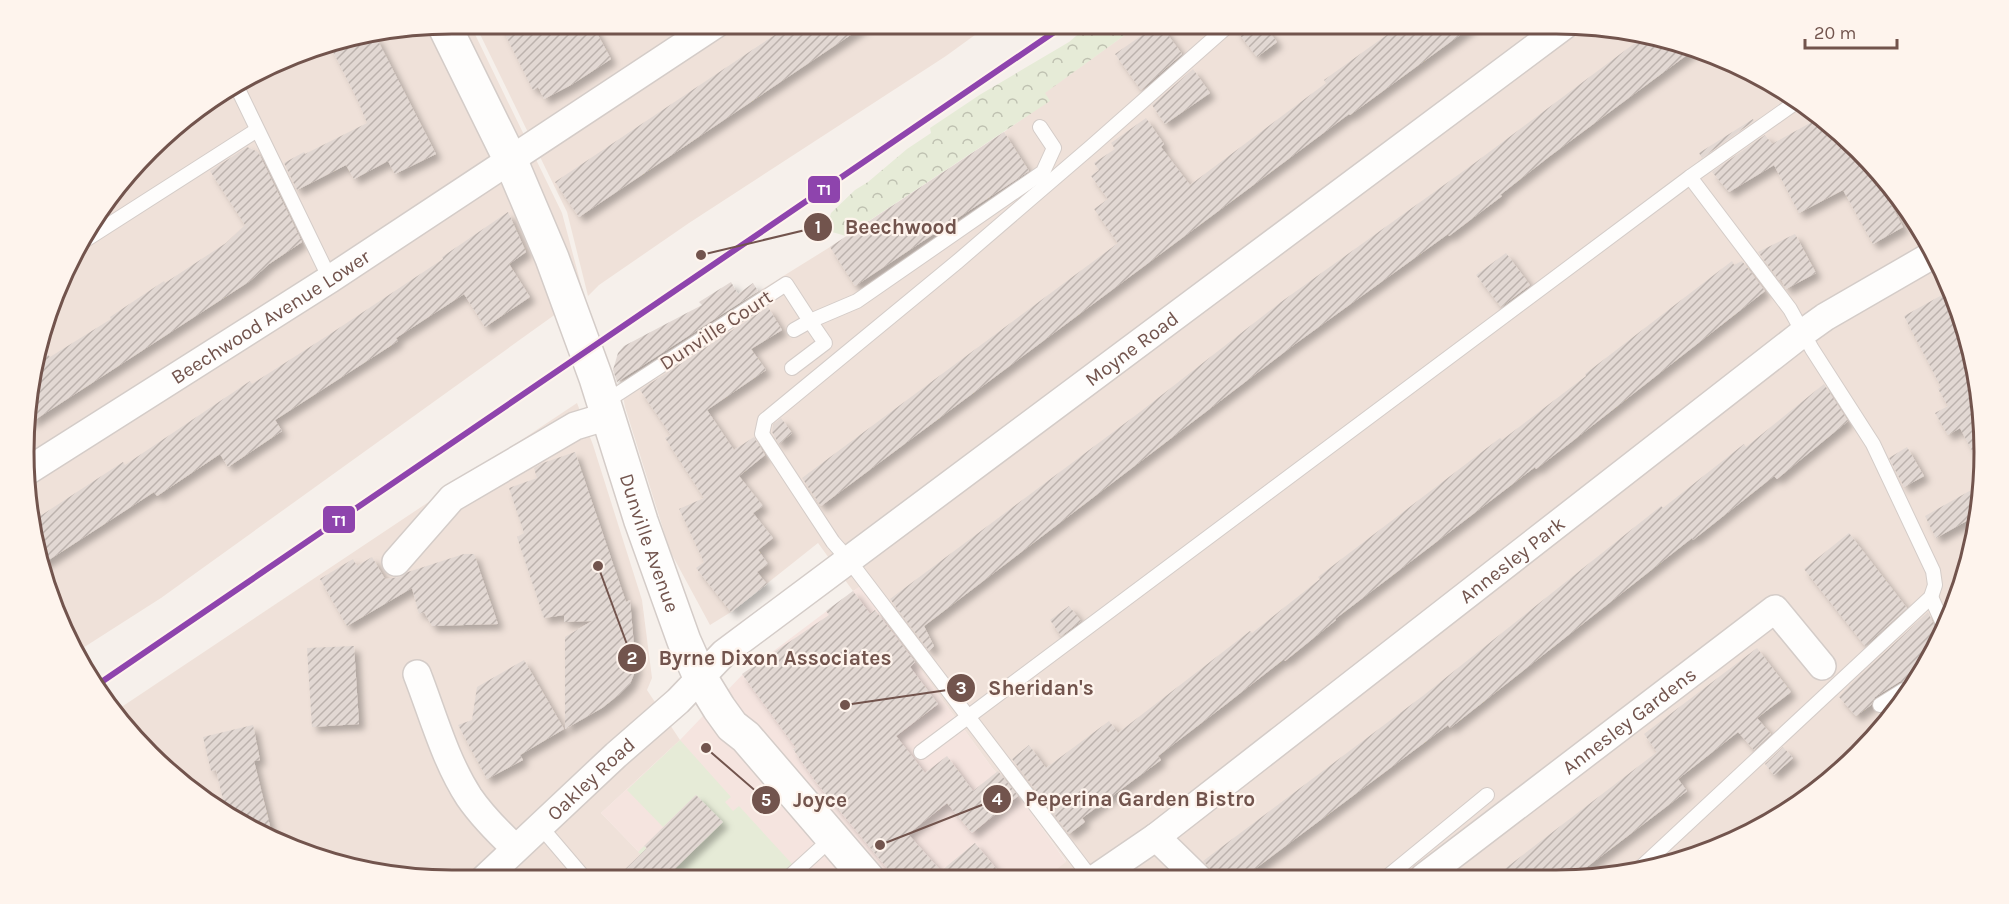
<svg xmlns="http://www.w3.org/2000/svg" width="2009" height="904" font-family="Karla,sans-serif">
<defs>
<pattern id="forest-crowns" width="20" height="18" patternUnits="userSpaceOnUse" patternTransform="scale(1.5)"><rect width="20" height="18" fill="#e6ebd7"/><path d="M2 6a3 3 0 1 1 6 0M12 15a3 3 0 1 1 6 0" fill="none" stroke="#bfc1b1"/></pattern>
<pattern id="building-hatch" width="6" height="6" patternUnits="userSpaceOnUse" patternTransform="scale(1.5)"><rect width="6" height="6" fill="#e2d8d3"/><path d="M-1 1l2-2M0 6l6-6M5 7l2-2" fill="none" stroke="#bcb2ad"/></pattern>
<filter id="shadow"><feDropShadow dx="5.5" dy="5.5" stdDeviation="3" flood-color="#0004"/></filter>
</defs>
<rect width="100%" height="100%" fill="#f6f0eb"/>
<g fill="#efe1d9">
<path d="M 452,24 L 470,24 L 562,213 L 584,296 L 553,316 L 161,598 L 75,653 L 47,589 L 28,508 L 32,369 L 81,238 L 170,130 L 238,81 L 314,47 Z"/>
<path d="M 475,24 L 990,24 L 946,56 L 689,223 L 599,285 L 588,296 L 567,212 Z"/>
<path d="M 1140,24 L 1231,24 L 1237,31 L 1246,24 L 1557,24 L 1640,32 L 1720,56 L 1794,96 L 1859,149 L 1913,214 L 1952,288 L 1977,368 L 1985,452 L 1977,535 L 1953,615 L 1897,712 L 1818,791 L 1721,847 L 1613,876 L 1045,878 L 1066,861 L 1021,798 L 993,769 L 860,587 L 853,591 L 818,543 L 731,612 L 710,625 L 670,551 L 625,407 L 620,380 L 708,323 L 830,247 L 1004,132 L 1049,100 L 1044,93 Z"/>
<path d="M 577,403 L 593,445 L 642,600 L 652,678 L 647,690 L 680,740 L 601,813 L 665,879 L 452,880 L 368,872 L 289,848 L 170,774 L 117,710 Z"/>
</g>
<path fill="#f5e4df" d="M 860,586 L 993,769 L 1021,798 L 1066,862 L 1045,878 L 665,879 L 601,813 L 680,740 L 743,674 Z"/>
<path fill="#e6ebd7" d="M 680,740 L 731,797 L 725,802 L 733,811 L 739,806 L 793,865 L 779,879 L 665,879 L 638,852 L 644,846 L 671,873 L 722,822 L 696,795 L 663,827 L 627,790 Z"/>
<path fill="url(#forest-crowns)" d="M 1090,24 L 1140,24 L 1045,93 L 1050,101 L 846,236 L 832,232 L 828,224 L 831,213 L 855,190 L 868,182 L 907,149 L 931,133 L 930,128 L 981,94 L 1069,42 Z"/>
<g fill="url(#building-hatch)" filter="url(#shadow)">
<path d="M 500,24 L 592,24 L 611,59 L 571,85 L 544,99 L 538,87 L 533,90 Z"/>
<path d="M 791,24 L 867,24 L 579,217 L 555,182 Z"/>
<path d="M 1158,24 L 1160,24 L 1182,54 L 1141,90 L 1115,54 Z"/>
<path d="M 1239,24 L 1263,24 L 1277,42 L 1257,57 L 1236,30 Z"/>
<path d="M 1402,24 L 1475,24 L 1350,115 L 1349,114 L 821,506 L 802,478 L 1118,243 L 1094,209 L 1108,199 L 1091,176 L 1099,170 L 1094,163 L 1115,149 L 1111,143 L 1146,118 L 1164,144 L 1161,147 L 1190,185 L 1326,83 L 1324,80 Z"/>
<path d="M 1647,34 L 1695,49 L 1550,156 L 1500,195 L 1502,196 L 1449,236 L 1448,234 L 1295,344 L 924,626 L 934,646 L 929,651 L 890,599 L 1140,412 L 1281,302 L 1476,162 Z"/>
<path d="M 376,37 L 436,154 L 395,174 L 388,161 L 354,179 L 346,165 L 297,190 L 284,163 L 304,152 L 305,154 L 367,123 L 358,101 L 329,44 Z"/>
<path d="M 1193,69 L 1210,93 L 1165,124 L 1152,105 Z"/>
<path d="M 1821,117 L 1859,149 L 1865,157 L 1903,227 L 1873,244 L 1843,190 L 1799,213 L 1774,165 L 1729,192 L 1712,172 L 1765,135 L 1772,144 Z"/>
<path d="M 1753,119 L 1754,121 L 1702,158 L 1699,153 Z"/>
<path d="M 1004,132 L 1029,171 L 855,286 L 830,247 Z"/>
<path d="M 247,147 L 258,152 L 302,242 L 269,264 L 250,281 L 30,423 L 32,369 L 34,364 L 48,355 L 50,357 L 111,319 L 110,317 L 164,281 L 165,283 L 226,243 L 245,225 L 210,171 Z"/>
<path d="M 508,212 L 526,252 L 509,264 L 530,297 L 485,327 L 464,294 L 396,338 L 398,341 L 275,420 L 282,431 L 228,467 L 220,454 L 157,496 L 154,492 L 41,565 L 31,522 L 123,462 L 125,465 L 250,381 L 252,384 L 327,336 L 443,259 L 442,257 Z"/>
<path d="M 1795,234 L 1816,273 L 1786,289 L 1781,279 L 1779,280 L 1758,252 Z"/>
<path d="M 1506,253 L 1530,285 L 1501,307 L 1476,275 Z"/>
<path d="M 1732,261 L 1734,265 L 1742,261 L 1765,291 L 1570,443 L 1536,469 L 1535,467 L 1335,619 L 1336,620 L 1285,661 L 1284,659 L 1225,705 L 1158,756 L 1161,760 L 1082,818 L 1085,822 L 1069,834 L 1012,759 L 1029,745 L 1046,768 L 1109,721 L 1118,733 L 1250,631 L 1252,633 L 1320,579 L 1318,577 L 1352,551 L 1500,438 L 1502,440 L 1586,376 L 1585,374 Z"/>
<path d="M 731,282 L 738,294 L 753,283 L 758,291 L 617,382 L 613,370 L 618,353 L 624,346 L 702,305 L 699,302 Z"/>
<path d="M 1942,295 L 1970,347 L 1977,368 L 1985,452 L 1983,471 L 1960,428 L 1948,435 L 1935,413 L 1948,406 L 1938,389 L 1941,387 L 1904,316 Z"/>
<path d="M 768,307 L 782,330 L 751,349 L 766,370 L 707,410 L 734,450 L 754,437 L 765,455 L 739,476 L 763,506 L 753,513 L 773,538 L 758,550 L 768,564 L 757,572 L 767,584 L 731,612 L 696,568 L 704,562 L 679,509 L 704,498 L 665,438 L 671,435 L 640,390 Z"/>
<path d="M 1824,384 L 1848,421 L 1777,479 L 1774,476 L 1693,540 L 1692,538 L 1450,728 L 1448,725 L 1244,877 L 1213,878 L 1209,867 L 1203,861 L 1424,695 L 1661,506 L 1663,508 L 1744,444 L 1746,447 Z"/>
<path d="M 781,418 L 792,433 L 779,444 L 772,432 L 773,425 Z"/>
<path d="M 1907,447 L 1924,476 L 1904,487 L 1889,458 Z"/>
<path d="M 575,452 L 626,602 L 630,600 L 636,669 L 630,684 L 621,693 L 602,708 L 565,729 L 565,637 L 592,621 L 564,622 L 564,615 L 544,618 L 517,537 L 524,533 L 509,488 L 537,478 L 534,468 L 543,463 Z"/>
<path d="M 1982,484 L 1979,514 L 1936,538 L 1925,516 Z"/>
<path d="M 1849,533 L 1907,608 L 1865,646 L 1804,569 Z"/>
<path d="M 464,554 L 474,554 L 498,624 L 432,626 L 424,612 L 419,614 L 412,588 L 347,626 L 320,579 L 353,559 L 357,566 L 372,557 L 385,579 L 400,577 L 408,572 Z"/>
<path d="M 853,591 L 870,614 L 875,610 L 915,662 L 910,667 L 938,704 L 896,736 L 925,773 L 947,756 L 973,791 L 998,771 L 1018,796 L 972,833 L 947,803 L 908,834 L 941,871 L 975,843 L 1004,878 L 896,879 L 816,782 L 793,749 L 796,748 L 742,674 L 829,615 L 826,611 Z"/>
<path d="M 1069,606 L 1081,621 L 1061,636 L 1050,620 Z"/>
<path d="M 1928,612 L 1937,632 L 1941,636 L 1920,673 L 1907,682 L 1899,682 L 1875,697 L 1871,705 L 1856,716 L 1839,697 L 1853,682 Z"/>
<path d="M 354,646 L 359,724 L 312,727 L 307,648 Z"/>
<path d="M 1757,648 L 1791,692 L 1757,718 L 1771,734 L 1754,750 L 1738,732 L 1678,779 L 1687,791 L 1575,876 L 1494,877 L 1657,752 L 1644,734 Z"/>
<path d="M 524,660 L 564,729 L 520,755 L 523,760 L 487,779 L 458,725 L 472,720 L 477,687 Z"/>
<path d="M 253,725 L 260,760 L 254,761 L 273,838 L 225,808 L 216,770 L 211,771 L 203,737 Z"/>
<path d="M 1783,747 L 1793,758 L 1774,775 L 1765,764 Z"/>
<path d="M 696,795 L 723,822 L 664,879 L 615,879 L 647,848 L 644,846 Z"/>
</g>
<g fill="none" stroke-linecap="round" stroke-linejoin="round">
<g stroke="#d4ccc8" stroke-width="16">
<g id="service">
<path d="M 235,83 L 330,279"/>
<path d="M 79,244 L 257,130"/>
<path d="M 792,368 L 825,343 L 810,321 L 794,330"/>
<path d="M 603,401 L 616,395 L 786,284 L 810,321 L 857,301 L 1043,172 L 1054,148 L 1040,127"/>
<path d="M 1931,597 L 1945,628"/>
<path d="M 1880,705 L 1904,690 L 1907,694"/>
<path d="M 921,752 L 1690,177"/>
<path d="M 540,825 L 546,833 L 581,874"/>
<path d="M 1638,870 L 1931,597 L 1935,585 L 1933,571 L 1873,444 L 1812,349 L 1790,309 L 1690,177 L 1799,100"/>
<path d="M 1387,877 L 1487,795"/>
<path d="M 1091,878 L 848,559 L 833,542 L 762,434 L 765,420 L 957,262 L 1092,146 L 1230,24"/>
<path d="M 787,879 L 832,838"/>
</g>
</g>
<g stroke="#d4ccc8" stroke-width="30">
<g id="minor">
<path id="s1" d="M 29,470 L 330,279 L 716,24"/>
<path d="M 396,562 L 452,498 L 575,426 L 608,416"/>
<path d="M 417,674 C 433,715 445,760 469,797 C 482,816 498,832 515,848"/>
<path d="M 1156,837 L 1198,878"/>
<path id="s2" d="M 1424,877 L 1775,609 L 1822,666"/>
<path id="s3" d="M 1096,878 L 1156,837 L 1804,332 L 1825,317 L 1934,254"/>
<path id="s4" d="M 483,880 L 616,755 L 678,701 L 724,653 L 1565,25"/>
</g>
</g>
<g stroke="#d4ccc8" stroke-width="36">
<g id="tertiary">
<path id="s5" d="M 444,25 L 510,159 L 552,258 L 596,378 L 641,521 L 684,641 L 700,677 L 719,708 L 732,726 L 746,737 L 868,879"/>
</g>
</g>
<use href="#service" stroke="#fefdfc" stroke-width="14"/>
<use href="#minor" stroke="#fefdfc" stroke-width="27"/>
<use href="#tertiary" stroke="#fefdfc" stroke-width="33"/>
<g stroke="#fef4ed" stroke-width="10">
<path id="tram-1" d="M 97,685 L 1066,24"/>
</g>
<use href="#tram-1" stroke="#8e44ad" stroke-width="6"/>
</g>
<g text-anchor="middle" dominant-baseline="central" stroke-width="4.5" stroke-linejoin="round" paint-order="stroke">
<g font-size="20" fill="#72544d" stroke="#fef4ed">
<text stroke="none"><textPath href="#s1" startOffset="286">Beechwood Avenue Lower</textPath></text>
<text transform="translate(716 330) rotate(-33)">Dunville Court</text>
<text stroke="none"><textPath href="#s4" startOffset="840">Moyne Road</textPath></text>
<text stroke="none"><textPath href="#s5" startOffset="558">Dunville Avenue</textPath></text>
<text stroke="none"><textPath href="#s3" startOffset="524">Annesley Park</textPath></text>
<text stroke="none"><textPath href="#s2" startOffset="258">Annesley Gardens</textPath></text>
<text stroke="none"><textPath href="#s4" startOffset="148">Oakley Road</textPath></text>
</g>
</g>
<path d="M0 0H2009V904H0ZM452 34H1556A418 418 0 0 1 1974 452V452A418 418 0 0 1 1556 870H452A418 418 0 0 1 34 452V452A418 418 0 0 1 452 34Z" fill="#fef4ed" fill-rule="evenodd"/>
<path fill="none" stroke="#72544d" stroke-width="3" d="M452 34H1556A418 418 0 0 1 1974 452V452A418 418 0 0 1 1556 870H452A418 418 0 0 1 34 452V452A418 418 0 0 1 452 34Z"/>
<path fill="none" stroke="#72544d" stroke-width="2" d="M701 255L818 227M598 566L632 658M845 705L961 688M880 845L997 799M706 748L766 800"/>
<g fill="#72544d" stroke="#fef4ed" stroke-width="2">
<circle cx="701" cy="255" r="6"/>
<circle cx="598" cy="566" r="6"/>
<circle cx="845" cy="705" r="6"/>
<circle cx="880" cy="845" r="6"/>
<circle cx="706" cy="748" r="6"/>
<circle cx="818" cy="227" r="15"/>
<circle cx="632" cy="658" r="15"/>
<circle cx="961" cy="688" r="15"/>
<circle cx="997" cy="799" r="15"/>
<circle cx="766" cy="800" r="15"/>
</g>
<g font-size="18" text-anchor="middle" font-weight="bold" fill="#fff">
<text x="818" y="233">1</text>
<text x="632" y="664">2</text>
<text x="961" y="694">3</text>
<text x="997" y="805">4</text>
<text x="766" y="806">5</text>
</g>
<g font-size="21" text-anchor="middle" font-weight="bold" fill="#72544d" stroke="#fef4ed" stroke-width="4.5" stroke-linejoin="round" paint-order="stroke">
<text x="901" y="234">Beechwood</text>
<text x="775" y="665">Byrne Dixon Associates</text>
<text x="1041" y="695">Sheridan's</text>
<text x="1140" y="806">Peperina Garden Bistro</text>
<text x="820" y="807">Joyce</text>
</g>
<g stroke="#fef4ed" stroke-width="2">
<rect x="807" y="175" width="34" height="29" rx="6" fill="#8e44ad"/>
<rect x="322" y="505" width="34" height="29" rx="6" fill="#8e44ad"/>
</g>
<g font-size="16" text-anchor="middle" font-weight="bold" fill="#fff">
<text x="824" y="195">T1</text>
<text x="339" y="526">T1</text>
</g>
<path d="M1805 39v9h92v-9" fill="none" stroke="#72544d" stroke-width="3"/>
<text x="1814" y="39" font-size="18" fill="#72544d" stroke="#fef4ed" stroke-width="4.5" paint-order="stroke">20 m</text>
</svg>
